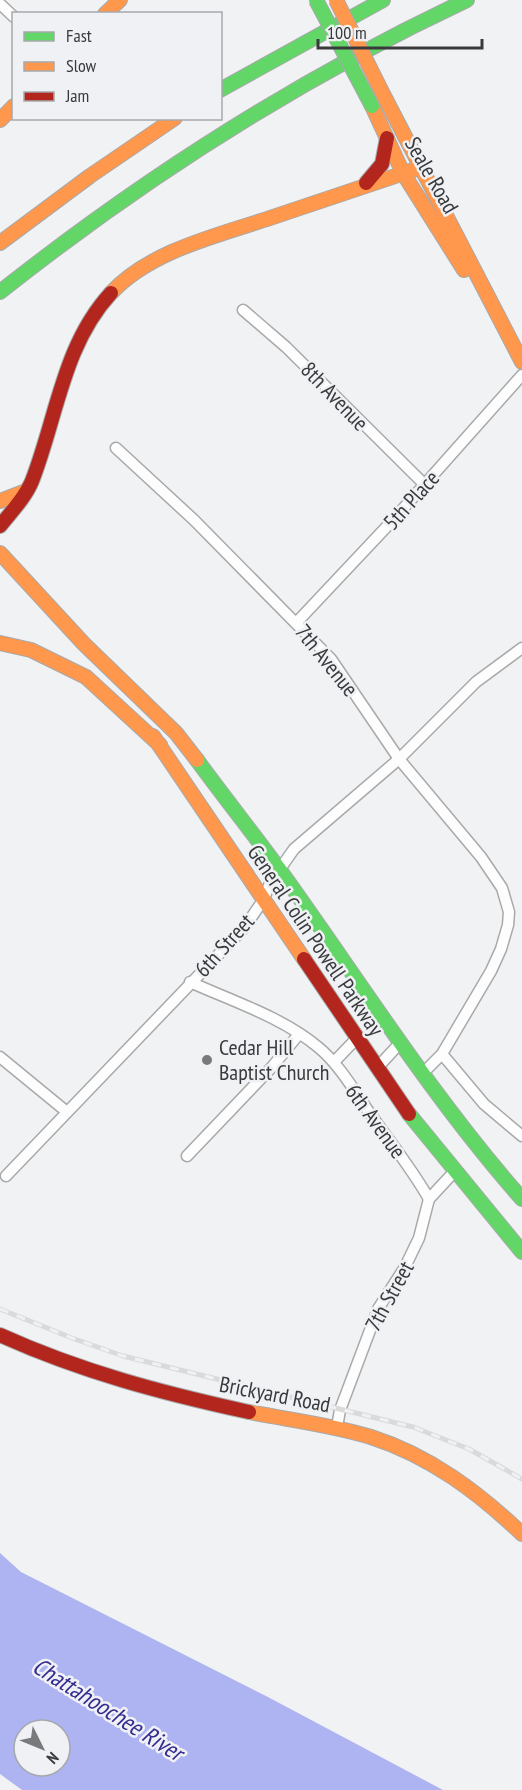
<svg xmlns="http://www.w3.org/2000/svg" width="522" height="1790" font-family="'PT Sans Narrow',sans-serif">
<rect width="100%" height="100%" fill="#f1f2f4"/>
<path fill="#aeb3f1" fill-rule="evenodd" d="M 0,1553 L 21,1572 L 266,1696 L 443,1790 L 22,1790 L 0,1774 ZM 24,1730 L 60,1730 L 60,1766 L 24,1766 Z"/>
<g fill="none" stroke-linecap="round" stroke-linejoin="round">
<g stroke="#a8a9aa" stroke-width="13">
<g id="street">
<path d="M 0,4 L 14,17"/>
<path d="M 243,310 L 286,347 L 425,485"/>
<path d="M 116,448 L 194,520 L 331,659 L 399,759 L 481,857 L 502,888 L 509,912 L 508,925 L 501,949 L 491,971 L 442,1054 L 422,1074"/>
<path d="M 297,622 L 393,520 L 522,375"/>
<path d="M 190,982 C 232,1001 282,1017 318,1047 C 340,1065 355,1092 371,1115 C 391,1143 412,1169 429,1199"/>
<path d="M 442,1054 L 484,1104 L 522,1136"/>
<path d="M 0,1057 L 67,1112"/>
<path d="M 334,1062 L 358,1037"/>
<path d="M 377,1068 L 400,1043"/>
<path d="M 187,1156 L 272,1067 L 299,1034"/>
<path d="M 6,1176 L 244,928 L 264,899 L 270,883 L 294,849 L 399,759 L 476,682 L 522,648"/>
<path d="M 337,1427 L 340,1410 L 378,1309 L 405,1267 L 419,1238 L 429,1199 L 454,1172"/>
</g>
</g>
<g stroke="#a8a9aa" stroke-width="16">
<g id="fast">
<path d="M 220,90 L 383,0"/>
<path d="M 0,292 C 144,178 301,78 467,0"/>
<path d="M 197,760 C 224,797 252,832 279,869 C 359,980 431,1096 522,1199"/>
<path d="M 409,1114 L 522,1252"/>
</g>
</g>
<g stroke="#a8a9aa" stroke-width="16">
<g id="slow">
<path d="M 105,14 L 120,0"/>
<path d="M 384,96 L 522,362"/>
<path d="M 372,106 L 403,173 L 464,270"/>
<path d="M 0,120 L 14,106"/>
<path d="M 0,243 L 90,176 L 175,118"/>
<path d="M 111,293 C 150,251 216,236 270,218 C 321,201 371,184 422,167"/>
<path d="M 0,501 L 26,491"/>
<path d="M 0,553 L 84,644 L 176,733 L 197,760"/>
<path d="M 0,643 L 31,650 L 86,677 L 160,745"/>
<path d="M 153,736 L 304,959"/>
<path d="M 249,1412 C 290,1420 332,1425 371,1437 C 430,1456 478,1492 522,1534"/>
</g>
</g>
<g stroke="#a8a9aa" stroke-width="16">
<g id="jam">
<path d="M 366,183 L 382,164 L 387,138"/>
<path d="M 0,526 C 11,512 25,498 32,481 C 57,417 63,345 111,293"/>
<path d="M 304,959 L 409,1114"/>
<path d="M 0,1335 C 82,1372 162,1393 249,1412"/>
</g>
</g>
<use href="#street" stroke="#fdfdfd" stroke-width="10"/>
<use href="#fast" stroke="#63d668" stroke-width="14"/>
<use href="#slow" stroke="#ff974d" stroke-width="14"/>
<use href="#jam" stroke="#b3261e" stroke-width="14"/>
<g stroke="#dadada" stroke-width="5">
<path id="rail" d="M 0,1309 L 72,1338 L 123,1356 L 413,1427 L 469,1449 L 522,1479"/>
</g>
<use href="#rail" stroke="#f0f1f5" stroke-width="3" stroke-dasharray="9" stroke-linecap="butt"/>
<g stroke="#a8a9aa" stroke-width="16" stroke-linecap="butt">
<path id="fast-bridge" d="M 316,0 L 372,106"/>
</g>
<g stroke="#a8a9aa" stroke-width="16" stroke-linecap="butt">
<path id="slow-bridge" d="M 336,0 L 384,96"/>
</g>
<use href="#fast-bridge" stroke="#63d668" stroke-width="14"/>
<use href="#slow-bridge" stroke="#ff974d" stroke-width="14"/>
</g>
<circle fill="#797a7c" stroke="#f0f1f5" stroke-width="2" cx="207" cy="1060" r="6"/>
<g text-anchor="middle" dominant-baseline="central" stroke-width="5" stroke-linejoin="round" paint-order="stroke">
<g font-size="22" fill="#393a3b" stroke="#f0f1f5">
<text transform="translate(432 175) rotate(60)">Seale Road</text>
<text transform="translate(335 396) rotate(46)">8th Avenue</text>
<text transform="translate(411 500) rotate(-48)">5th Place</text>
<text transform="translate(327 660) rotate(51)">7th Avenue</text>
<text transform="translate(316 940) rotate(56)">General Colin Powell Parkway</text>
<text transform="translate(224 945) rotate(-48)">6th Street</text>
<text transform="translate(376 1121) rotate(54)">6th Avenue</text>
<text transform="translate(389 1296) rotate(-61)">7th Street</text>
<text transform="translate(275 1394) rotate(11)">Brickyard Road</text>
</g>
<g font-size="22" fill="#393a3b" stroke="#f0f1f5" text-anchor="start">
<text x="219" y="1047">Cedar Hill<tspan x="219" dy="25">Baptist Church</tspan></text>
</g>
<g font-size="24" font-style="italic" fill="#352c90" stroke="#f0f1f5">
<text transform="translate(108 1709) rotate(32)">Chattahoochee River</text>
</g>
</g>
<rect x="12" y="12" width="210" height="108" fill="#f0f1f5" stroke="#a7a8ab" stroke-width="1.5"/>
<rect x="24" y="32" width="30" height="9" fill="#63d668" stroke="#a7a8ab" stroke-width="1.5"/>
<text x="66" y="42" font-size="18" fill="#393a3b">Fast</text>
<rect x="24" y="62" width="30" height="9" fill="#ff974d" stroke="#a7a8ab" stroke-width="1.5"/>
<text x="66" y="72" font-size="18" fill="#393a3b">Slow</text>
<rect x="24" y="92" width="30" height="9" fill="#b3261e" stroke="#a7a8ab" stroke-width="1.5"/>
<text x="66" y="102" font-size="18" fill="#393a3b">Jam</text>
<g transform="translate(42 1748) rotate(133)"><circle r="28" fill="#f0f1f5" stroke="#a7a8ab" stroke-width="1.5"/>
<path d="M0-4.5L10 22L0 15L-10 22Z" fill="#797a7c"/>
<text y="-9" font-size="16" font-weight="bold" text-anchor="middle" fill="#393a3b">N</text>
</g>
<path d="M318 39v9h164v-9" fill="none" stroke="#393a3b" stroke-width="3"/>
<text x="327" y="39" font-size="18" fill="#393a3b" stroke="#f0f1f5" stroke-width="4.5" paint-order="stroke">100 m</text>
</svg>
